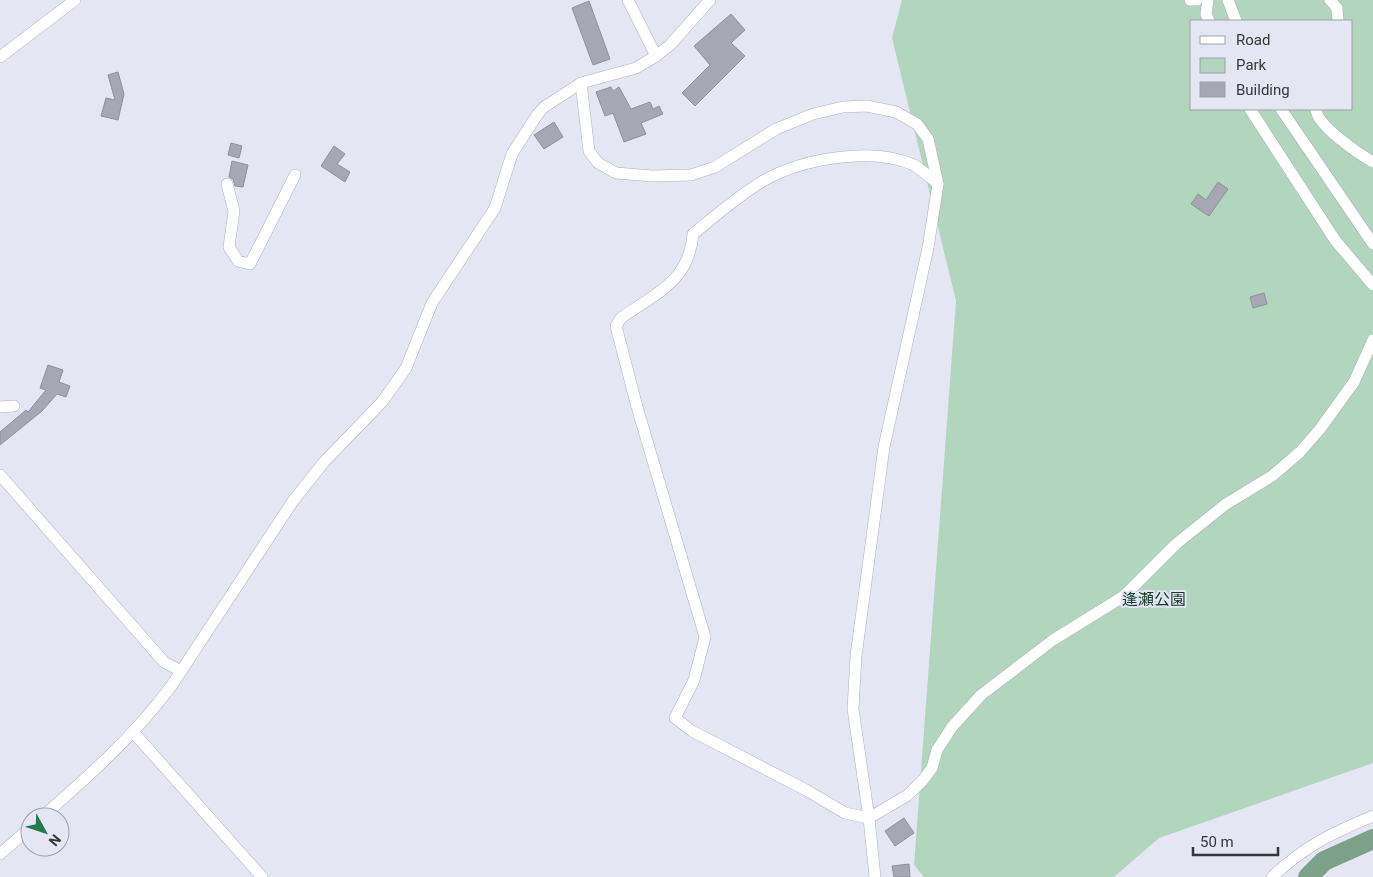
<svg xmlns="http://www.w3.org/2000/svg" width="1373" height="877" font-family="Roboto,'Noto Sans JP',sans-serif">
<rect width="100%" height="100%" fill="#e5e6f3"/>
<path fill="#b1d5bd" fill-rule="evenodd" d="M 902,0 L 1373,0 L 1373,763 L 1159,838 L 1114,877 L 924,877 L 914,865 L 956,301 L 892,38 ZM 1192,21 L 1352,21 L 1352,109 L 1192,109 Z"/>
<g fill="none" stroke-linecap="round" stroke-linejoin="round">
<path stroke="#7da089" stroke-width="20" d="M 1308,877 L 1324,861 L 1373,839"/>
</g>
<g fill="#a6a7b2" stroke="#8f909c">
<path d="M 589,1 L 610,59 L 593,65 L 572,8 Z"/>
<path d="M 731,14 L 745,30 L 731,43 L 745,56 L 695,106 L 682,93 L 710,65 L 694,46 Z"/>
<path d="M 118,72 L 124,94 L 118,120 L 101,116 L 106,98 L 115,100 L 108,75 Z"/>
<path d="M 611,87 L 613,91 L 619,87 L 631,109 L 650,102 L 653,109 L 659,106 L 663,114 L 641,123 L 646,134 L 624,142 L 613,113 L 605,116 L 596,92 Z"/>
<path d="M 554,122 L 563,137 L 544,149 L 534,135 Z"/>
<path d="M 231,143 L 242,146 L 239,158 L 228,155 Z"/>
<path d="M 334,146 L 345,154 L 337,164 L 350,172 L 345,182 L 321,166 Z"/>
<path d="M 232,161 L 248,165 L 243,187 L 235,186 L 233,179 L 229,177 Z"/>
<path d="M 1218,182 L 1228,189 L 1209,216 L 1191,204 L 1198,194 L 1206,200 Z"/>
<path d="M 1264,293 L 1267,304 L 1253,308 L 1250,297 Z"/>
<path d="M 48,365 L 63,370 L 59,382 L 70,386 L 66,397 L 57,394 L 42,411 L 0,445 L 0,432 L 26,410 L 28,412 L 46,390 L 40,388 Z"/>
<path d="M 904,818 L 914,833 L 895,846 L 885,831 Z"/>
<path d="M 909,864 L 910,877 L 894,877 L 892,866 Z"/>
</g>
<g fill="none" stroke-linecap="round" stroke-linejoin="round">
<g stroke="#aeafbb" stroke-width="12">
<g id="minor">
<path d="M 628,0 L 656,56"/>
<path d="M 1190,0 L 1197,0"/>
<path d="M 1208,0 L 1206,14 L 1209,21"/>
<path d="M 1228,0 L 1236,21"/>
<path d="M 1330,0 L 1337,8 L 1338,21"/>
<path d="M 0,57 L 75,0"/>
<path d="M 581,83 L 589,151 L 598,163 L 616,173 L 652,176 L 691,175 L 715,167 L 776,129 L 813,114 L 843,107 L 867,106 L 896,112 L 917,124 L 928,139 L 938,184 L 928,248 L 884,447 L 856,656 L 853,709 L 869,818 L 875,877"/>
<path d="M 1250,109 L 1335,240 L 1373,285"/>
<path d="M 1281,109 L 1373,244"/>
<path d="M 1316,109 C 1316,125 1359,154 1373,162"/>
<path d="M 227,184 L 234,211 L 229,247 L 238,261 L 250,264 L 295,175"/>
<path d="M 938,184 C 931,178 922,170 914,165 C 872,146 801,159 763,181 C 738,196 715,216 693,234 C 689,282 656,293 621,318 L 616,326 L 637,407 L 705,637 L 694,680 L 675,718 L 692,731 L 806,790 L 845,813 L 869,818 L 908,795 L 923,780 L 932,768 L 937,750 L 952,727 L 981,695 L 1053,640 L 1124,596 L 1176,544 L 1226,504 L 1272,476 L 1300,452 L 1320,429 L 1354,382 L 1373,340"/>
<path d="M 0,407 L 14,406"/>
<path d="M 0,475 L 164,662 L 181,671"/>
<path d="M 134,733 L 262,877"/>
<path d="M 42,817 C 89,776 135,735 172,685 L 293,501 L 324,462 L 382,402 L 397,381 L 406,368 L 432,303 L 495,208 L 512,154 L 537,115 L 544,107 L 581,83 L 636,68 L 656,56 L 670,45 L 710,0"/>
<path d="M 0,854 L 30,828"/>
<path d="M 1272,877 C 1305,846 1332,833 1373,816"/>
</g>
</g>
<use href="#minor" stroke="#fff" stroke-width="11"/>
</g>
<g text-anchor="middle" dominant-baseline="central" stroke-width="4" stroke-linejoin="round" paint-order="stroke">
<g font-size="16" fill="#113d25" stroke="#e5e6f3">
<text x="1154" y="599">逢瀬公園</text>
</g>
</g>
<rect x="1190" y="20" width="162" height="90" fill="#e5e6f3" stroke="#9fa0a9"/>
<rect x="1200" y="36" width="25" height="8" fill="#ffffff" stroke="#9fa0a9"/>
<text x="1236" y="45" font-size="15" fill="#36363b">Road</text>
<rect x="1200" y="58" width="25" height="15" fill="#b1d5bd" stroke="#9fa0a9"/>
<text x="1236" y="70" font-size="15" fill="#36363b">Park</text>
<rect x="1200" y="82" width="25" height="15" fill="#a6a7b2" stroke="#9fa0a9"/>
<text x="1236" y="95" font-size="15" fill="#36363b">Building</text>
<g transform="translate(45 832) rotate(130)"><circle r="24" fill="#e5e6f3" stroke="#9fa0a9"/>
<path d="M0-4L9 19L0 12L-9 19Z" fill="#247a4d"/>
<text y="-8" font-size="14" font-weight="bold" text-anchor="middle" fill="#36363b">N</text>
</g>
<path d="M1193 847v8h85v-8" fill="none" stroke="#36363b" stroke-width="2.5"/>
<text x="1200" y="847" font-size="15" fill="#36363b" stroke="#e5e6f3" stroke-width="4" paint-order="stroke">50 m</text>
</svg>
